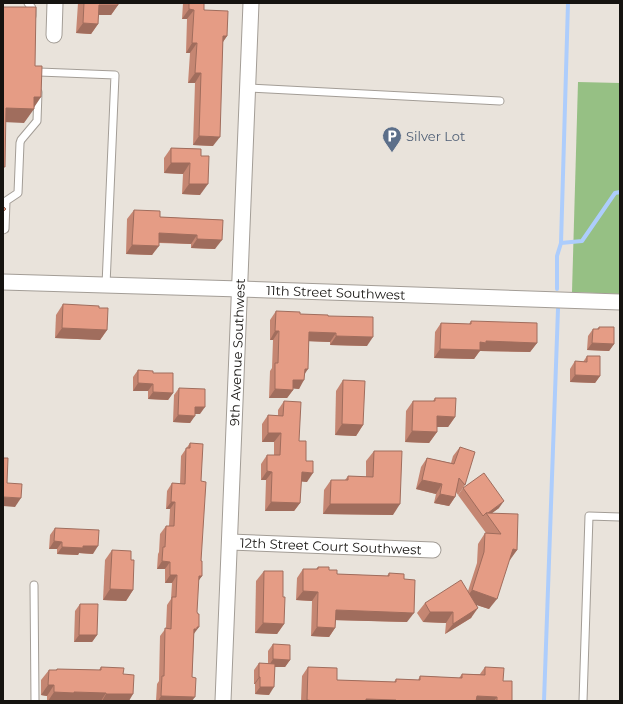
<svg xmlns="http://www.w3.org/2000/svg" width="623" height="704" font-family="Montserrat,sans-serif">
<rect width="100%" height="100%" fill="#e9e3db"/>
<path fill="#96c084" d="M 578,82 L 620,83 L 620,294 L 572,292 Z"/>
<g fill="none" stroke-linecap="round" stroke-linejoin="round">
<g stroke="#adcdfc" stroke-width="4">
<path d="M 561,243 L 568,3"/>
<path d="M 557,289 L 557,256 L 561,243 L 582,241 L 615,193 L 620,192"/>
<path d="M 544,701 L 558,309"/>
</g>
<g stroke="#a39d96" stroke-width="9">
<g id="lane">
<path d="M 28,3 L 32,8 L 32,16"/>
<path d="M 39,72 L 115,75 L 106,285"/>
<path d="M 248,88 L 500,101"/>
<path d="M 3,230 L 5,229 L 6,201 L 18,193 L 20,143 L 21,140 L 37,121 L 38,92"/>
<path d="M 34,585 L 35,701"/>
<path d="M 583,701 L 589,516 L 620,517"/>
</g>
</g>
<g stroke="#a39d96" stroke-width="17">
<g id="street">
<path d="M 54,35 L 55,3"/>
<path id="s1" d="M 3,282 L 240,289 L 620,302"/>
<path id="s2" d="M 230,542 L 433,550"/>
<path id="s3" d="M 223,701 L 251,3"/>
</g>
</g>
<use href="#lane" stroke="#fff" stroke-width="7"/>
<use href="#street" stroke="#fff" stroke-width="15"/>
</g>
<g fill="#c58672">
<path d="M 78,3 L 118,3 L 118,5 L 111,15 L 98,15 L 98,24 L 91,34 L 76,33 Z"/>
<path d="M 183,3 L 204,3 L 204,10 L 227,36 L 223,42 L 213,146 L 193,145 L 195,83 L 188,83 L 190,53 L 186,53 L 187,19 L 182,19 Z"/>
<path d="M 171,148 L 201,149 L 200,195 L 182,194 L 183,174 L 164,173 L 164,158 Z"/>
<path d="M 134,210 L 160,217 L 223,220 L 215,249 L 191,248 L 191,244 L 159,243 L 152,255 L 126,254 L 127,219 Z"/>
<path d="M 63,304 L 99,308 L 107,330 L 100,340 L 55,338 L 56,315 Z"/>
<path d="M 276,311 L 300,314 L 328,316 L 367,346 L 330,345 L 330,342 L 309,341 L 305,374 L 299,389 L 293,388 L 293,390 L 287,398 L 269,398 L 270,371 L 272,368 L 273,340 L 270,340 L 270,320 Z"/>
<path d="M 471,321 L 537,343 L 530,352 L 480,351 L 479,352 L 474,359 L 434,358 L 435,332 L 441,323 L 469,324 Z"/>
<path d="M 599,327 L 614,344 L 609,351 L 587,350 L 588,336 L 593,329 L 597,329 Z"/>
<path d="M 587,356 L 600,376 L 595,383 L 570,382 L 570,369 L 575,361 L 583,362 Z"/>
<path d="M 138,370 L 153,373 L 173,393 L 168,400 L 148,399 L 148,391 L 133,391 L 133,377 Z"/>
<path d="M 343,380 L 363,425 L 356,436 L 335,435 L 336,391 Z"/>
<path d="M 179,388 L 200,414 L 195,414 L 190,423 L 173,422 L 174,395 Z"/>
<path d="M 435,398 L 455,417 L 448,427 L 437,427 L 437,432 L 429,443 L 405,442 L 406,411 L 413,401 L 433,401 Z"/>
<path d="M 284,401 L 299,441 L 306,461 L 307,482 L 301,481 L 300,503 L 294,511 L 265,511 L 266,480 L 261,480 L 261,464 L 267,455 L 274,455 L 274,442 L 262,442 L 262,424 L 268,415 L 278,416 L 278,410 Z"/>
<path d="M 190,443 L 201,481 L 201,561 L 202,576 L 198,581 L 194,634 L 192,677 L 192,701 L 156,701 L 157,684 L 159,681 L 160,636 L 166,628 L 167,605 L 171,599 L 172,583 L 165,583 L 165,569 L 157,569 L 158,554 L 159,552 L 160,534 L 166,526 L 169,526 L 170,509 L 166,509 L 167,491 L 172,483 L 180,484 L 181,456 Z"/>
<path d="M 460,447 L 465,485 L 458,495 L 456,492 L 455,497 L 449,506 L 434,503 L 436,494 L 416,489 L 421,467 L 427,458 L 451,463 L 453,456 Z"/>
<path d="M 374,451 L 393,515 L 323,514 L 324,490 L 331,480 L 345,480 L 348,476 L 366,477 L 366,461 Z"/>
<path d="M 463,488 L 499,508 L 492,513 L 517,550 L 509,560 L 489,609 L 477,605 L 471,618 L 445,634 L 446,623 L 423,622 L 417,613 L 425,603 L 468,591 L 477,563 L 478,544 L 485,533 L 486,533 L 458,495 Z"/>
<path d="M 55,528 L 93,554 L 79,553 L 78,555 L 57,554 L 57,549 L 49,549 L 50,535 Z"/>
<path d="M 112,550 L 131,560 L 133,590 L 126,601 L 103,600 L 105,560 Z"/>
<path d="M 318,567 L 329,570 L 337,574 L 387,576 L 389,573 L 404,579 L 407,622 L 336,620 L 335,628 L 329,637 L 311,636 L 312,601 L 296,600 L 297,578 L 303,569 L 316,569 Z"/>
<path d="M 264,571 L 284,624 L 277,634 L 255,633 L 256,581 Z"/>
<path d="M 80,604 L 97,635 L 92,642 L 74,642 L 75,611 Z"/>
<path d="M 620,642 L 620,701 L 619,701 L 619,643 Z"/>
<path d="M 273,644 L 290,660 L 285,667 L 275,667 L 269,695 L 255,694 L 255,684 L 254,684 L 254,670 L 259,663 L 268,664 L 268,651 Z"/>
<path d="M 101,667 L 123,674 L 129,701 L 47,701 L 47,696 L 41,695 L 41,680 L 49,670 L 56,670 L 57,669 L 99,670 Z"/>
<path d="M 308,667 L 337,680 L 394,682 L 396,679 L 418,680 L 420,676 L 459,678 L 462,674 L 480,674 L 485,667 L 503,681 L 512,701 L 301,701 L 302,676 Z"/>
</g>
<g fill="#a06d5d">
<path d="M 99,5 L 118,5 L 111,15 L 91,15 Z"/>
<path d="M 189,9 L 194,10 L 187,19 L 182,19 Z"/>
<path d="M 83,23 L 98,24 L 91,34 L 76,33 Z"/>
<path d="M 223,36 L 227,36 L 220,46 Z"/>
<path d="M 192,43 L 197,43 L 190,53 L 186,53 Z"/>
<path d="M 195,73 L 201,73 L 195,83 L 188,83 Z"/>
<path d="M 34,97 L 41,97 L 33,109 L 34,109 L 24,123 L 3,122 L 6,108 Z"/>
<path d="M 199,136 L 220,137 L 213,146 L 193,145 Z"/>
<path d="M 171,163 L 190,163 L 183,174 L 164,173 Z"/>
<path d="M 189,184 L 208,184 L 200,195 L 182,194 Z"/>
<path d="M 159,233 L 197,235 L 191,244 L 153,242 Z"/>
<path d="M 197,239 L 222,240 L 215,249 L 191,248 Z"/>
<path d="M 132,245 L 159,246 L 152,255 L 126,254 Z"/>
<path d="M 62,328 L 107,330 L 100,340 L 55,338 Z"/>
<path d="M 275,331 L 279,331 L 273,340 L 270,340 Z"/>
<path d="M 309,332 L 336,333 L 330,342 L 303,341 Z"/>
<path d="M 336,336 L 373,337 L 367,346 L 330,345 Z"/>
<path d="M 486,341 L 537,343 L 530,352 L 480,351 L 479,352 L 474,359 L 434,358 L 440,349 Z"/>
<path d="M 592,343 L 614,344 L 609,351 L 587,350 Z"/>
<path d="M 305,369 L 308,369 L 302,378 Z"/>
<path d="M 575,375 L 600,376 L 595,383 L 570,382 Z"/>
<path d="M 293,380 L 304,380 L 299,389 L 287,388 Z"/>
<path d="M 138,383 L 153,384 L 148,391 L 133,391 Z"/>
<path d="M 275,389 L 293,390 L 287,398 L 269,398 Z"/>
<path d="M 153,392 L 173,393 L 168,400 L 148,399 Z"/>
<path d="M 195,407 L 205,407 L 200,414 L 190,414 Z"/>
<path d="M 178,415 L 195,416 L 190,423 L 173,422 Z"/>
<path d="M 437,416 L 455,417 L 448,427 L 430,427 Z"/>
<path d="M 342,424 L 363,425 L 356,436 L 335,435 Z"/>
<path d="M 412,431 L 437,432 L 429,443 L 405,442 Z"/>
<path d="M 268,433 L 281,433 L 274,442 L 262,442 Z"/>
<path d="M 267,471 L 272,472 L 266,480 L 261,480 Z"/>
<path d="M 302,472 L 313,473 L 307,482 L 296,481 Z"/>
<path d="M 422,480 L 442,484 L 436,494 L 416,489 Z"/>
<path d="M 440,494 L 455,497 L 449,506 L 434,503 Z"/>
<path d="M 3,497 L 21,498 L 15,507 L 3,506 Z"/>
<path d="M 504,501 L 499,508 L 488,516 L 487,514 Z"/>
<path d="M 171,502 L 175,502 L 170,509 L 166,509 Z"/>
<path d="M 271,502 L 300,503 L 294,511 L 265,511 Z"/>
<path d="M 330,504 L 400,504 L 393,515 L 323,514 Z"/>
<path d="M 54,541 L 62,542 L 57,549 L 49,549 Z"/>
<path d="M 83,546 L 98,546 L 93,554 L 79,553 L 78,555 L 57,554 L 62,547 Z"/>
<path d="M 513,549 L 517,550 L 510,560 L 505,560 Z"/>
<path d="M 162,561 L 170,562 L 165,569 L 157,569 Z"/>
<path d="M 170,575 L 177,575 L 172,583 L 165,583 Z"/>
<path d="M 199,576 L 202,576 L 196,584 Z"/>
<path d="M 110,589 L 133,590 L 126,601 L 103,600 Z"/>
<path d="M 472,590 L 497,599 L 489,609 L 464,601 Z"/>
<path d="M 303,591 L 318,592 L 312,601 L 296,600 Z"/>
<path d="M 478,608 L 471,618 L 445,634 L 453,624 Z"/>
<path d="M 336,610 L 414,613 L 407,622 L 330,620 Z"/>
<path d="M 430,612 L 453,612 L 446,623 L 423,622 Z"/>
<path d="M 263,623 L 284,624 L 277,634 L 255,633 Z"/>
<path d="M 197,627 L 199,627 L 193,635 L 194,629 Z"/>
<path d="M 317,627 L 335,628 L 329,637 L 311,636 Z"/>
<path d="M 79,635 L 97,635 L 92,642 L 74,642 Z"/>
<path d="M 273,659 L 290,660 L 285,667 L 268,667 Z"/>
<path d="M 259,677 L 260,677 L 255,684 L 254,684 Z"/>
<path d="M 48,685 L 54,685 L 47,696 L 41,695 Z"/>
<path d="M 260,687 L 274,687 L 269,695 L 255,694 Z"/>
<path d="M 54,692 L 74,692 L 106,693 L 101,701 L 48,701 Z"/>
<path d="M 106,694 L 133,694 L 129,701 L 102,701 Z"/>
<path d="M 161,696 L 195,697 L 192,701 L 158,701 Z"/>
<path d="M 477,696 L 497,697 L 494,701 L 473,701 Z"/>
<path d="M 366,699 L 396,700 L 395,701 L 364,701 Z"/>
</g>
<g fill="#e59c85" stroke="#a06d5d">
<path d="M 84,3 L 118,3 L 118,5 L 99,5 L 98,24 L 83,23 Z"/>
<path d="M 189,3 L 204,3 L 204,10 L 228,11 L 227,36 L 223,36 L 220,137 L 199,136 L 201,73 L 195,73 L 197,43 L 192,43 L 194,10 L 189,9 Z"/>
<path d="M 3,7 L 36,7 L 35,66 L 42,66 L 41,97 L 34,97 L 34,109 L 6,108 L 5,167 L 3,167 Z"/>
<path d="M 171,148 L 201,149 L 201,156 L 209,156 L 208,184 L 189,184 L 190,163 L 171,163 Z"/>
<path d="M 3,206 L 6,209 L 3,212 Z"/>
<path d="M 134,210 L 160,211 L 160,217 L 223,220 L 222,240 L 197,239 L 197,235 L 159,233 L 159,246 L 132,245 Z"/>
<path d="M 63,304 L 99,306 L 99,308 L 108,308 L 107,330 L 62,328 Z"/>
<path d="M 276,311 L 300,312 L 300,314 L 328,315 L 328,316 L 373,317 L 373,337 L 336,336 L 336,333 L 309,332 L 308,369 L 305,369 L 304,380 L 293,380 L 293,390 L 275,389 L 275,363 L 278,363 L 279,331 L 275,331 Z"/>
<path d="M 471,321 L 537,323 L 537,343 L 486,341 L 486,343 L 480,342 L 480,350 L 440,349 L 441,323 L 471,324 Z"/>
<path d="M 599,327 L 614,327 L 614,344 L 592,343 L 593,329 L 599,329 Z"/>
<path d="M 587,356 L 600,356 L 600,376 L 575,375 L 575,361 L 587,362 Z"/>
<path d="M 138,370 L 153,371 L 153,373 L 173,373 L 173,393 L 153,392 L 153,384 L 138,383 Z"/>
<path d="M 343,380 L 365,381 L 363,425 L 342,424 Z"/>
<path d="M 179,388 L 205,389 L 205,407 L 195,407 L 195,416 L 178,415 Z"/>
<path d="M 435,398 L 456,398 L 455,417 L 437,416 L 437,432 L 412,431 L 413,401 L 435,401 Z"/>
<path d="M 284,401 L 301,402 L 299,441 L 306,441 L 306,461 L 313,461 L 313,473 L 302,472 L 300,503 L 271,502 L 272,472 L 267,471 L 267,455 L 280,455 L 281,433 L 268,433 L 268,415 L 283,416 Z"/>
<path d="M 190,443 L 203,444 L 201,481 L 206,482 L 201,561 L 202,561 L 202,576 L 199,576 L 197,612 L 198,614 L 199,614 L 199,627 L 197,627 L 197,629 L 194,629 L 192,677 L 196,678 L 195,697 L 161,696 L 162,676 L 164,676 L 165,628 L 171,629 L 172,597 L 176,597 L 177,575 L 170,575 L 170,562 L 162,561 L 163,547 L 165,547 L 166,526 L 174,526 L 175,502 L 171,502 L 172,483 L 185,484 L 186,448 L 190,448 Z"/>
<path d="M 460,447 L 475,452 L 465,485 L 459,478 L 455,497 L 440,494 L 442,484 L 422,480 L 427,458 L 454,464 Z"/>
<path d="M 374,451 L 402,451 L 400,504 L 330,504 L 331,480 L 348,480 L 348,476 L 373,477 Z"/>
<path d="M 3,458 L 8,458 L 7,483 L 22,484 L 21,498 L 3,497 Z"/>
<path d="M 484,473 L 504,501 L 488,513 L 486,513 L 483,516 L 463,488 Z"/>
<path d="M 486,513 L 518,514 L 517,550 L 513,549 L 497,599 L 472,590 L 484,552 L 485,533 L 501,534 Z"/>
<path d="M 55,528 L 99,530 L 98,546 L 83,546 L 83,548 L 62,547 L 62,542 L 54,541 Z"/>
<path d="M 112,550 L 131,551 L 131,560 L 134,560 L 133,590 L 110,589 Z"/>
<path d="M 318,567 L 329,567 L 329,570 L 337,570 L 337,574 L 389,576 L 389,573 L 404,574 L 404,579 L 415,580 L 414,613 L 336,610 L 335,628 L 317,627 L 318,592 L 303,591 L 303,569 L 318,569 Z"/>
<path d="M 264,571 L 283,571 L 283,597 L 285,597 L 284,624 L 263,623 Z"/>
<path d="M 461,580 L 478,608 L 453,624 L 453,612 L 430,612 L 425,603 Z"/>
<path d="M 80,604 L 98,604 L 97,635 L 79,635 Z"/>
<path d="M 273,644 L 290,645 L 290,660 L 273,659 Z"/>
<path d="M 259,663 L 275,664 L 274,687 L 260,687 L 260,677 L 259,677 Z"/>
<path d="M 101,667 L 124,668 L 123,674 L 134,675 L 133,694 L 106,694 L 106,693 L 74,692 L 74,693 L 54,692 L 54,685 L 48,685 L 49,670 L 57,670 L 57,669 L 101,670 Z"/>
<path d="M 308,667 L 337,668 L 337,680 L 396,682 L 396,679 L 420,680 L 420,676 L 462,678 L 462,674 L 485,675 L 485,667 L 504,668 L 503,681 L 512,681 L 512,701 L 497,701 L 497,697 L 477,696 L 476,701 L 396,701 L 396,700 L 366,699 L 366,701 L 314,701 L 307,700 Z"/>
</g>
<defs>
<g id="parking-pin" transform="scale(1)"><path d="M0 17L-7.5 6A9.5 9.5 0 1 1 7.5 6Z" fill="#5c6f8a" stroke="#e9e3db"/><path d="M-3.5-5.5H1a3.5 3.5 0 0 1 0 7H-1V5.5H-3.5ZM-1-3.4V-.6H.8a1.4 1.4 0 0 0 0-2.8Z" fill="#fff"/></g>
</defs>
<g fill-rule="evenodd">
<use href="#parking-pin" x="392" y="136"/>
</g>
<g text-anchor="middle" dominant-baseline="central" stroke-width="3" stroke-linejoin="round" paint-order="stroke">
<g font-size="13" fill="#4e5e75" stroke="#e9e3db" text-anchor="start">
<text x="406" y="136">Silver Lot</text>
</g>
<g font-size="13" fill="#151310" stroke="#e9e3db">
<text stroke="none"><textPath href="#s1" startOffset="333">11th Street Southwest</textPath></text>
<text stroke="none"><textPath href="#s3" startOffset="349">9th Avenue Southwest</textPath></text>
<text stroke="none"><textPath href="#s2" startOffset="101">12th Street Court Southwest</textPath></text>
</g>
</g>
<rect width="623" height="704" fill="none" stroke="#151310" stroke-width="8"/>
</svg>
